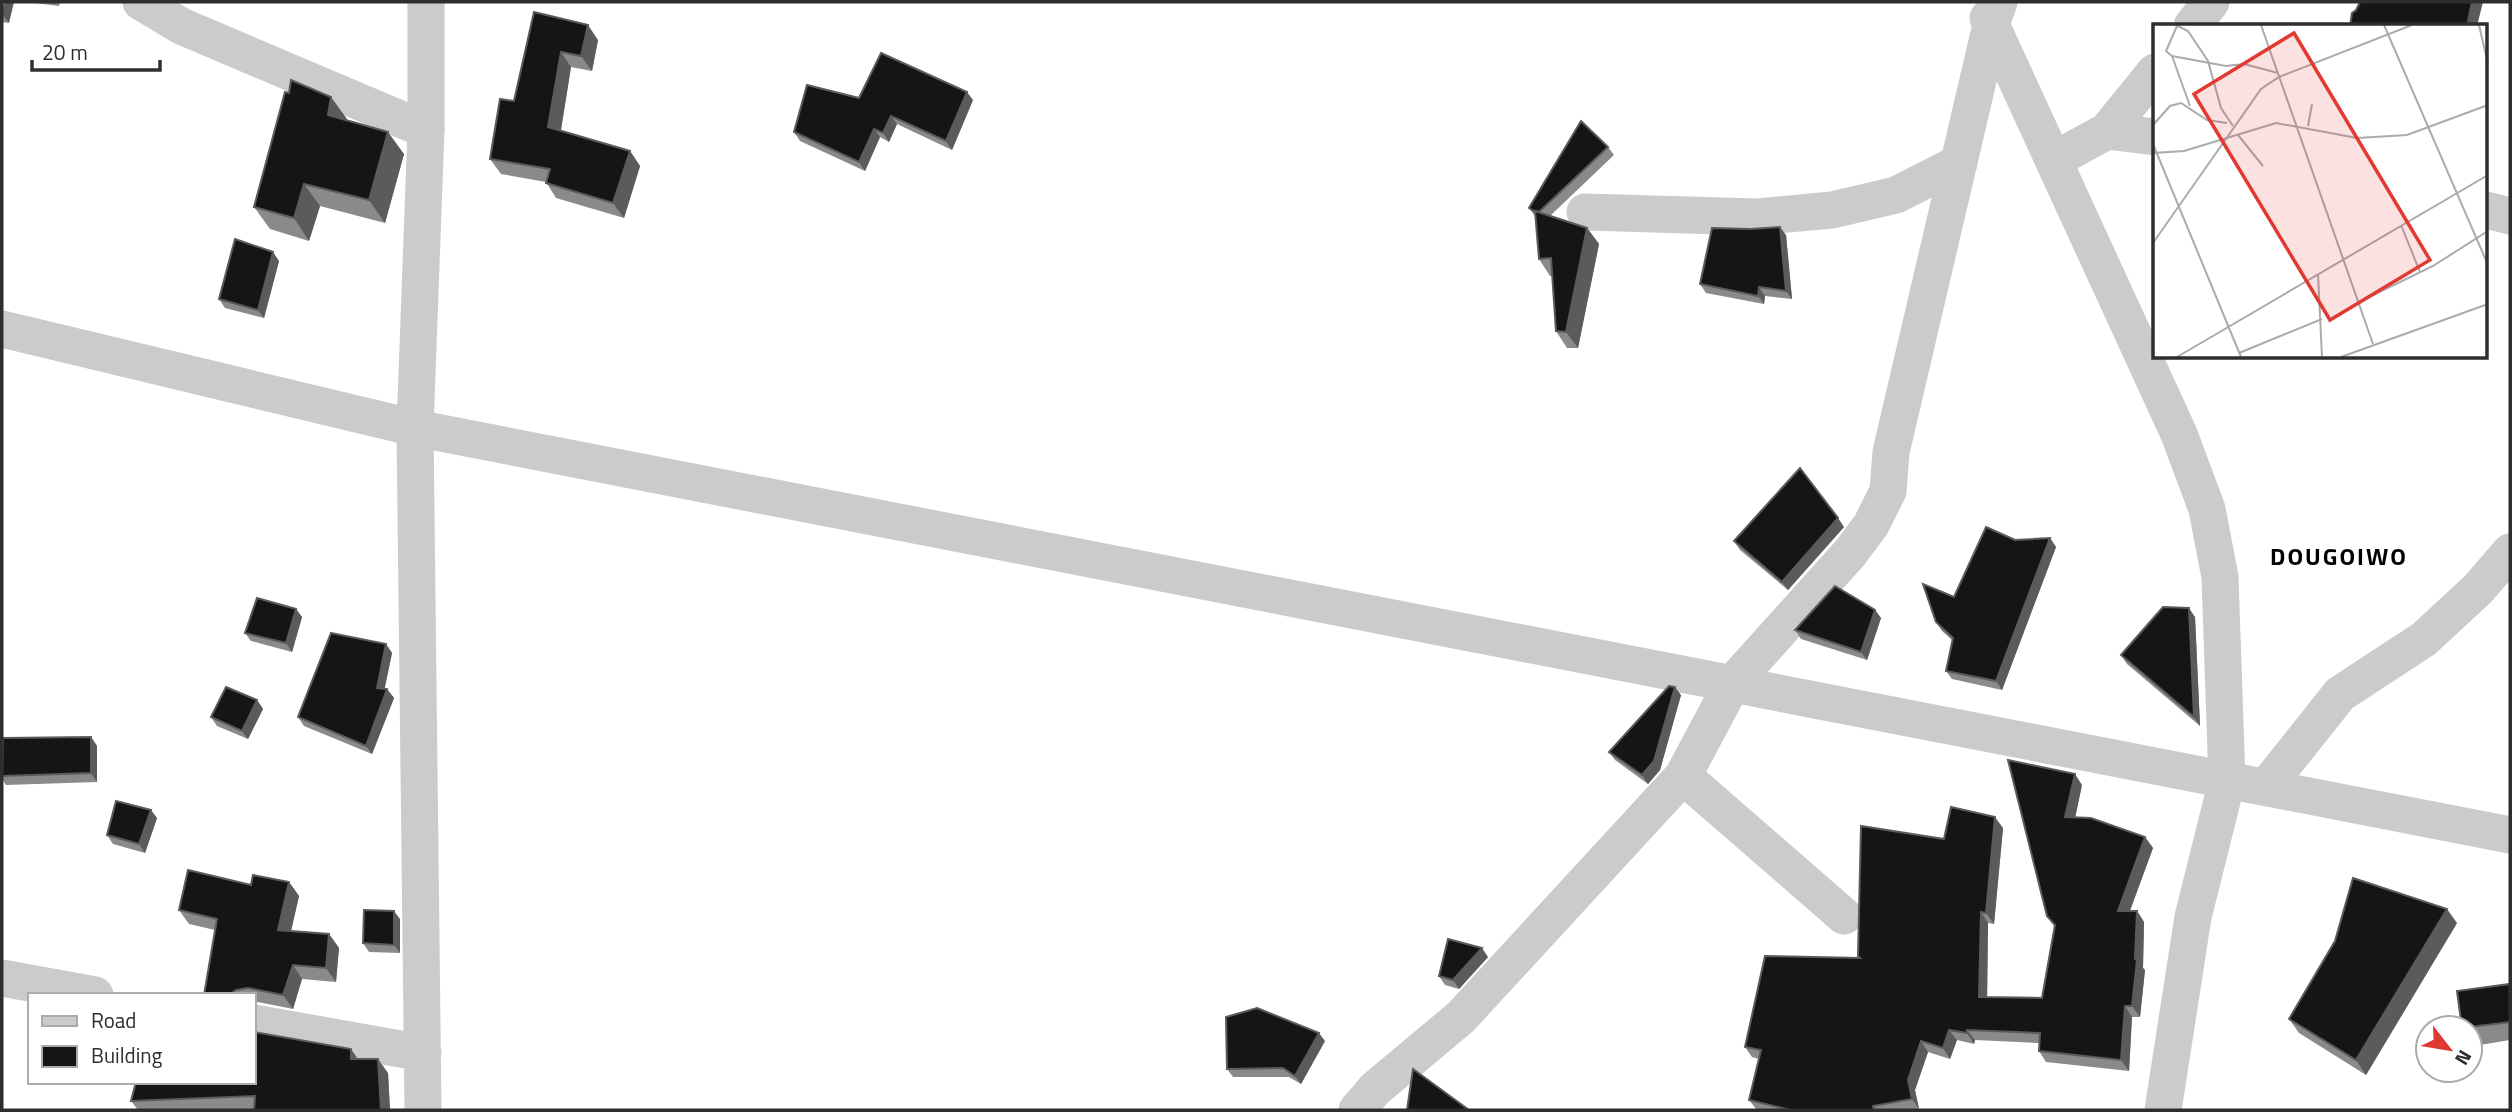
<svg xmlns="http://www.w3.org/2000/svg" width="2512" height="1112" font-family="'Titillium Web',sans-serif">
<rect width="100%" height="100%" fill="#fff"/>
<g fill="none" stroke-linecap="round" stroke-linejoin="round">
<g stroke="#cbcbcb" stroke-width="37">
<path d="M 141,2 L 181,26 L 426,130"/>
<path d="M 1988,18 L 2179,434 L 2207,509 L 2220,577 L 2227,781 L 2193,917 L 2163,1110"/>
<path d="M 2192,26 L 2211,2"/>
<path d="M 2107,131 L 2155,72"/>
<path d="M 2054,160 L 2107,131 L 2155,137"/>
<path d="M 2486,210 L 2510,216"/>
<path d="M 1585,212 L 1757,217 L 1832,210 L 1896,195 L 1959,163"/>
<path d="M 2,329 L 415,428 L 2510,835"/>
<path d="M 1683,776 L 1844,916"/>
<path d="M 2266,787 L 2340,694 L 2424,639 L 2478,589 L 2510,552"/>
<path d="M 2,978 L 95,995"/>
<path d="M 254,1023 L 423,1053"/>
<path d="M 423,1110 L 415,428 L 426,130 L 426,2"/>
<path d="M 1357,1110 L 1375,1089 L 1461,1017 L 1683,776 L 1732,684 L 1850,553 L 1871,525 L 1888,491 L 1891,452 L 1991,25 L 1999,2"/>
</g>
</g>
<g fill="#8a8a8a">
<path d="M 2,2 L 9,23 L 2,22 Z"/>
<path d="M 27,2 L 60,2 L 59,6 Z"/>
<path d="M 534,12 L 598,40 L 592,71 L 571,67 L 561,130 L 630,151 L 640,166 L 624,218 L 556,198 L 546,182 L 501,174 L 490,159 L 514,101 Z"/>
<path d="M 859,98 L 973,100 L 952,150 L 897,124 L 889,142 L 880,137 L 865,171 L 800,141 L 794,132 Z"/>
<path d="M 347,119 L 346,120 L 404,154 L 385,223 L 320,206 L 309,241 L 270,229 L 254,207 Z"/>
<path d="M 1608,147 L 1614,155 L 1550,216 L 1587,228 L 1599,244 L 1578,348 L 1567,348 L 1556,331 L 1552,276 L 1550,276 L 1539,259 L 1535,216 L 1529,208 Z"/>
<path d="M 1786,235 L 1792,299 L 1765,296 L 1764,304 L 1706,293 L 1700,284 Z"/>
<path d="M 279,261 L 264,318 L 225,308 L 219,299 Z"/>
<path d="M 1844,527 L 1788,590 L 1740,550 L 1734,541 Z"/>
<path d="M 2050,538 L 2056,547 L 2002,690 L 1952,679 L 1946,671 L 1952,640 L 1942,631 L 1936,622 L 1954,597 L 2015,540 Z"/>
<path d="M 296,609 L 302,617 L 292,652 L 251,641 L 245,633 Z"/>
<path d="M 1875,610 L 1881,618 L 1867,660 L 1801,639 L 1795,630 Z"/>
<path d="M 2195,617 L 2200,726 L 2127,664 L 2121,655 Z"/>
<path d="M 386,644 L 392,653 L 384,689 L 387,689 L 394,698 L 372,754 L 304,726 L 298,717 Z"/>
<path d="M 1681,695 L 1660,770 L 1648,784 L 1615,760 L 1609,752 Z"/>
<path d="M 257,700 L 263,709 L 248,739 L 217,726 L 211,717 Z"/>
<path d="M 91,737 L 97,746 L 97,782 L 6,785 L 2,779 L 2,753 Z"/>
<path d="M 2082,785 L 2075,817 L 2145,837 L 2153,848 L 2130,911 L 2137,911 L 2144,922 L 2143,968 L 2145,970 L 2140,1017 L 2132,1017 L 2129,1071 L 2046,1062 L 2039,1051 L 2039,1043 L 1975,1040 L 1974,1044 L 1957,1040 L 1950,1059 L 1928,1052 L 1915,1090 L 1919,1109 L 1757,1110 L 1749,1100 L 1759,1059 L 1752,1057 L 1745,1047 L 1859,958 L 1944,839 L 2003,828 L 1994,924 L 1988,923 L 1987,997 L 2042,998 L 2055,927 L 2047,916 Z"/>
<path d="M 157,818 L 145,853 L 113,844 L 107,835 Z"/>
<path d="M 289,882 L 299,896 L 291,931 L 329,934 L 339,948 L 336,982 L 302,979 L 293,1009 L 258,1002 L 254,1003 L 254,995 L 204,995 L 215,930 L 189,924 L 179,910 L 251,885 Z"/>
<path d="M 400,919 L 400,953 L 369,952 L 363,943 Z"/>
<path d="M 2457,923 L 2366,1075 L 2299,1033 L 2289,1019 L 2335,941 Z"/>
<path d="M 1488,957 L 1459,989 L 1445,985 L 1439,976 Z"/>
<path d="M 2510,984 L 2510,1040 L 2474,1046 L 2470,1040 L 2470,1028 Z"/>
<path d="M 1325,1041 L 1301,1084 L 1289,1077 L 1233,1077 L 1227,1069 Z"/>
<path d="M 351,1049 L 358,1059 L 388,1073 L 390,1110 L 138,1110 L 131,1101 Z"/>
</g>
<g fill="#5b5b5b">
<path d="M 4,2 L 14,2 L 9,23 L 2,14 Z"/>
<path d="M 2472,2 L 2483,2 L 2477,26 L 2467,26 Z"/>
<path d="M 588,25 L 598,40 L 592,71 L 581,56 Z"/>
<path d="M 561,52 L 571,67 L 559,142 L 548,127 Z"/>
<path d="M 967,92 L 973,100 L 952,150 L 946,141 Z"/>
<path d="M 331,97 L 347,119 L 343,137 L 328,115 Z"/>
<path d="M 891,116 L 897,124 L 889,142 L 883,133 Z"/>
<path d="M 874,129 L 880,137 L 865,171 L 859,162 Z"/>
<path d="M 388,132 L 404,154 L 385,223 L 369,200 Z"/>
<path d="M 630,151 L 640,166 L 624,218 L 613,203 Z"/>
<path d="M 304,184 L 320,206 L 309,241 L 294,218 Z"/>
<path d="M 1780,227 L 1786,235 L 1792,299 L 1786,291 Z"/>
<path d="M 1587,228 L 1599,244 L 1578,348 L 1566,332 Z"/>
<path d="M 273,252 L 279,261 L 264,318 L 258,310 Z"/>
<path d="M 1759,287 L 1765,296 L 1764,304 L 1758,296 Z"/>
<path d="M 1838,518 L 1844,527 L 1788,590 L 1782,582 Z"/>
<path d="M 2050,538 L 2056,547 L 2002,690 L 1996,681 Z"/>
<path d="M 2189,608 L 2195,617 L 2200,726 L 2194,717 Z"/>
<path d="M 296,609 L 302,617 L 292,652 L 286,643 Z"/>
<path d="M 1875,610 L 1881,618 L 1867,660 L 1861,652 Z"/>
<path d="M 386,644 L 392,653 L 383,697 L 377,688 Z"/>
<path d="M 1675,687 L 1681,695 L 1660,770 L 1648,784 L 1642,775 Z"/>
<path d="M 387,689 L 394,698 L 372,754 L 366,746 Z"/>
<path d="M 257,700 L 263,709 L 248,739 L 242,731 Z"/>
<path d="M 91,737 L 97,746 L 97,782 L 91,773 Z"/>
<path d="M 2075,774 L 2082,785 L 2073,828 L 2065,817 Z"/>
<path d="M 151,810 L 157,818 L 145,853 L 139,844 Z"/>
<path d="M 1995,817 L 2003,828 L 1994,924 L 1986,913 Z"/>
<path d="M 2145,837 L 2153,848 L 2126,921 L 2118,911 Z"/>
<path d="M 289,882 L 299,896 L 288,944 L 278,930 Z"/>
<path d="M 2447,909 L 2457,923 L 2366,1075 L 2356,1060 Z"/>
<path d="M 394,911 L 400,919 L 400,953 L 394,945 Z"/>
<path d="M 2137,911 L 2144,922 L 2143,968 L 2145,970 L 2140,1017 L 2132,1006 Z"/>
<path d="M 1981,912 L 1988,923 L 1987,1008 L 1979,997 Z"/>
<path d="M 329,934 L 339,948 L 336,982 L 326,968 Z"/>
<path d="M 1482,948 L 1488,957 L 1459,989 L 1453,980 Z"/>
<path d="M 293,965 L 302,979 L 293,1009 L 283,995 Z"/>
<path d="M 2125,1006 L 2132,1017 L 2129,1071 L 2121,1060 Z"/>
<path d="M 1949,1030 L 1957,1040 L 1950,1059 L 1943,1048 Z"/>
<path d="M 1967,1030 L 1975,1040 L 1974,1044 L 1967,1033 Z"/>
<path d="M 1319,1033 L 1325,1041 L 1301,1084 L 1295,1076 Z"/>
<path d="M 1921,1041 L 1928,1052 L 1915,1090 L 1919,1109 L 1912,1099 L 1908,1080 Z"/>
<path d="M 351,1049 L 360,1063 L 351,1059 Z"/>
<path d="M 378,1059 L 388,1073 L 390,1110 L 381,1110 Z"/>
</g>
<g fill="#151515" stroke="#5b5b5b" stroke-width="2">
<path d="M 2360,2 L 2472,2 L 2467,26 L 2350,26 L 2352,13 L 2356,10 Z"/>
<path d="M 534,12 L 588,25 L 581,56 L 561,52 L 548,127 L 630,151 L 613,203 L 546,183 L 550,169 L 490,159 L 500,99 L 514,101 Z"/>
<path d="M 881,53 L 967,92 L 946,141 L 891,116 L 883,133 L 874,129 L 859,162 L 794,132 L 807,85 L 859,98 Z"/>
<path d="M 291,80 L 331,97 L 328,115 L 388,132 L 369,200 L 304,184 L 294,218 L 254,207 L 285,92 L 289,93 Z"/>
<path d="M 1581,121 L 1608,147 L 1539,212 L 1535,211 L 1535,212 L 1529,208 Z"/>
<path d="M 1535,211 L 1587,228 L 1566,332 L 1556,331 L 1551,258 L 1539,259 Z"/>
<path d="M 1780,227 L 1786,291 L 1759,287 L 1758,296 L 1700,284 L 1712,228 L 1751,229 Z"/>
<path d="M 235,239 L 273,252 L 258,310 L 219,299 Z"/>
<path d="M 1800,468 L 1838,518 L 1782,582 L 1734,541 Z"/>
<path d="M 1986,527 L 2015,540 L 2050,538 L 1996,681 L 1946,671 L 1953,638 L 1936,622 L 1923,584 L 1954,597 Z"/>
<path d="M 1835,586 L 1875,610 L 1861,652 L 1795,630 Z"/>
<path d="M 257,598 L 296,609 L 286,643 L 245,633 Z"/>
<path d="M 2163,607 L 2189,608 L 2194,717 L 2121,655 Z"/>
<path d="M 331,633 L 386,644 L 377,688 L 387,689 L 366,746 L 298,717 Z"/>
<path d="M 1669,686 L 1675,687 L 1654,761 L 1642,775 L 1609,752 Z"/>
<path d="M 226,687 L 257,700 L 242,731 L 211,717 Z"/>
<path d="M 91,737 L 91,773 L 2,776 L 3,738 Z"/>
<path d="M 2008,760 L 2075,774 L 2065,817 L 2091,818 L 2145,837 L 2118,911 L 2137,911 L 2135,959 L 2137,960 L 2132,1006 L 2125,1006 L 2121,1060 L 2039,1051 L 2040,1033 L 1967,1030 L 1967,1033 L 1949,1030 L 1943,1048 L 1921,1041 L 1908,1080 L 1912,1099 L 1873,1106 L 1874,1110 L 1790,1110 L 1749,1100 L 1761,1050 L 1745,1047 L 1765,956 L 1860,958 L 1858,956 L 1861,826 L 1944,839 L 1951,807 L 1995,817 L 1986,913 L 1981,912 L 1979,997 L 2042,998 L 2055,925 L 2047,916 Z"/>
<path d="M 116,801 L 151,810 L 139,844 L 107,835 Z"/>
<path d="M 188,870 L 251,885 L 253,875 L 289,882 L 278,930 L 329,934 L 326,968 L 293,965 L 283,995 L 248,988 L 236,990 L 229,995 L 204,995 L 217,919 L 179,910 Z"/>
<path d="M 2353,878 L 2447,909 L 2356,1060 L 2289,1019 L 2335,941 Z"/>
<path d="M 364,910 L 394,911 L 394,945 L 363,943 Z"/>
<path d="M 1448,939 L 1482,948 L 1453,980 L 1439,976 Z"/>
<path d="M 2510,984 L 2510,1022 L 2462,1028 L 2457,991 Z"/>
<path d="M 1257,1008 L 1319,1033 L 1295,1076 L 1283,1068 L 1227,1069 L 1226,1017 Z"/>
<path d="M 254,1032 L 351,1049 L 351,1059 L 378,1059 L 381,1110 L 254,1110 L 255,1096 L 131,1101 L 136,1082 L 254,1082 Z"/>
<path d="M 1413,1069 L 1469,1110 L 1407,1110 Z"/>
</g>
<g text-anchor="middle" dominant-baseline="central" stroke-width="7" stroke-linejoin="round" paint-order="stroke">
<g font-size="24" font-weight="bold" letter-spacing="2" fill="#000" stroke="#fff">
<text x="2339" y="556">DOUGOIWO</text>
</g>
</g>
<g transform="translate(2153 24)">
<rect width="334" height="334" fill="#fff"/>
<path fill="none" stroke="#ababab" stroke-width="2" d="M 23,1 L 35,7 L 55,37 L 68,84 L 80,102M 108,1 L 220,320M 231,1 L 335,241M 326,1 L 335,40M 24,2 L 13,27 L 19,32 L 37,82M 19,32 L 73,42 L 91,40 L 125,49M 0,101 L 17,82 L 28,79 L 54,96 L 74,99M 155,102 L 159,80M 85,111 L 110,142M 0,120 L 88,333M 0,129 L 31,127 L 123,99 L 204,114 L 254,111 L 335,81M 248,201 L 267,248M 0,219 L 108,65 L 126,53 L 259,1M 165,250 L 169,333M 206,278 L 280,242 L 335,207M 86,329 L 169,295M 24,333 L 335,151M 188,333 L 335,280"/>
<path fill="#e13a33" fill-opacity="0.15" stroke="#e13a33" stroke-width="3.5" d="M 141,9 L 277,236 L 177,296 L 41,70 Z"/>
<rect width="334" height="334" fill="none" stroke="#2e2e2e" stroke-width="3.5"/>
</g>
<rect width="2512" height="1112" fill="none" stroke="#2e2e2e" stroke-width="7"/>
<rect x="28" y="993" width="228" height="91" fill="#ffffff" stroke="#ababab" stroke-width="2"/>
<rect x="42" y="1016" width="35" height="10" fill="#cbcbcb" stroke="#ababab" stroke-width="2"/>
<text x="91" y="1028" font-size="21" fill="#2e2e2e">Road</text>
<rect x="42" y="1046" width="35" height="21" fill="#151515" stroke="#ababab" stroke-width="2"/>
<text x="91" y="1063" font-size="21" fill="#2e2e2e">Building</text>
<g transform="translate(2449 1049) rotate(121)"><circle r="33" fill="#ffffff" stroke="#ababab" stroke-width="2"/>
<path d="M0-5L12 26L0 18L-12 26Z" fill="#e13a33"/>
<text y="-10" font-size="19" font-weight="bold" text-anchor="middle" fill="#2e2e2e">N</text>
</g>
<path d="M32 60v10h128v-10" fill="none" stroke="#2e2e2e" stroke-width="3.5"/>
<text x="42" y="60" font-size="21" fill="#2e2e2e" stroke="#ffffff" stroke-width="5" paint-order="stroke">20 m</text>
</svg>
